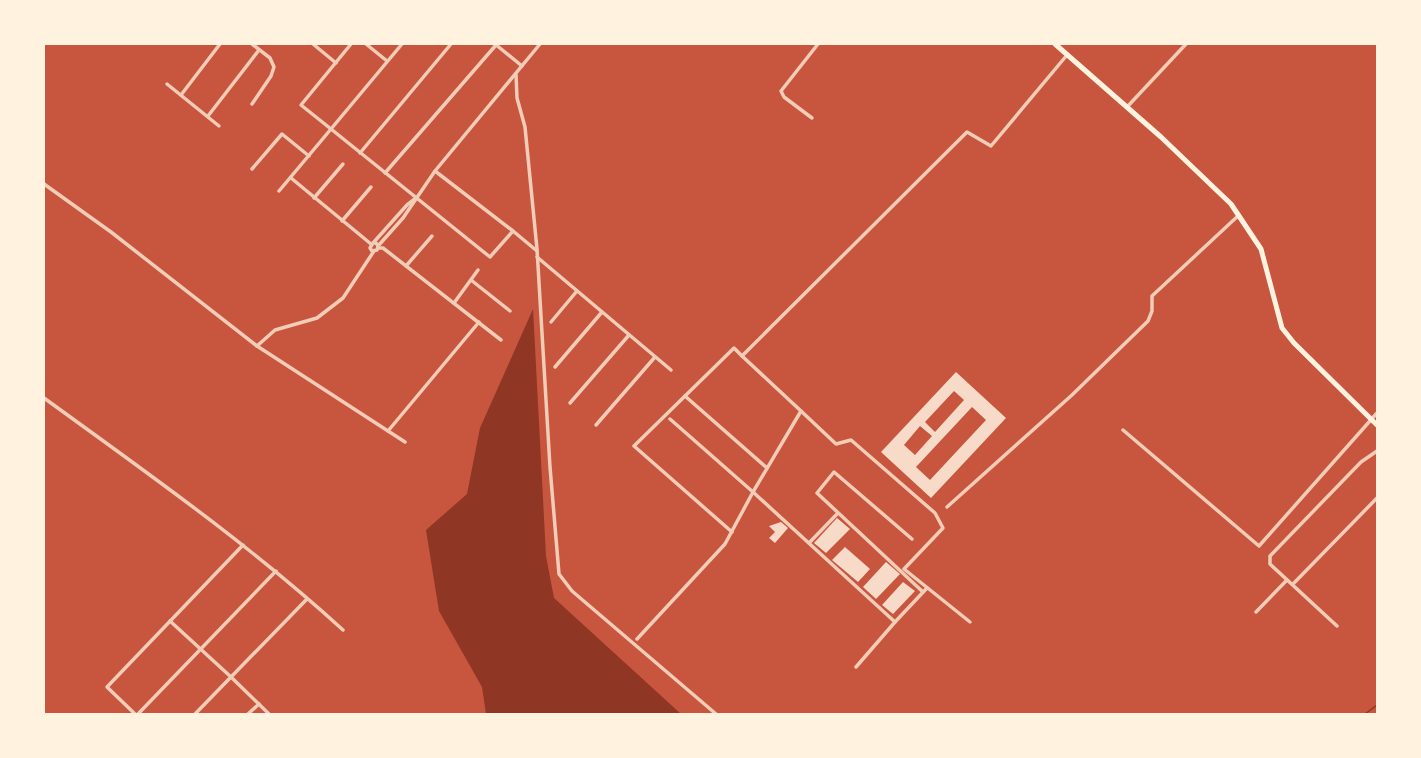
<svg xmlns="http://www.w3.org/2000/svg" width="1421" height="758" font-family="'Public Sans',sans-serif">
<rect width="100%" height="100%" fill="#c8553d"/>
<path fill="#8f3625" d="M 533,309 L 546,556 L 554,598 L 681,714 L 486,714 L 482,687 L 439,611 L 426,530 L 467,494 L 480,428 Z"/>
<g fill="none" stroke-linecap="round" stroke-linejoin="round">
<path stroke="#8f3625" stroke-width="1.5" d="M 1365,714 L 1377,705"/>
</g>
<g fill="#f7dbc8" fill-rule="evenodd">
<path d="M 956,372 L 1006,418 L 931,498 L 881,452 ZM 954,391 L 964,400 L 935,432 L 925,422 ZM 972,407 L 986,420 L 930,480 L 916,467 ZM 920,426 L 932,436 L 915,455 L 904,445 Z"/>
<path d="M 837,518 L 850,529 L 826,553 L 814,543 Z"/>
<path d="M 781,522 L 788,528 L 775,543 L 769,538 L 775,532 L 769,526 Z"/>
<path d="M 845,547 L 870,569 L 858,582 L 832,560 Z"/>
<path d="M 886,562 L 900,574 L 876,599 L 863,587 Z"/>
<path d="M 903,582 L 915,591 L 893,614 L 882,605 Z"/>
</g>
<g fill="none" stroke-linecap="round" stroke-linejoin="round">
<g stroke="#f1ccb7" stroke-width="3.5">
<path d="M 252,44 L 270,58 L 274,67 L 271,76 L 252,104"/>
<path d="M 313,44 L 336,63"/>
<path d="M 351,44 L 301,105 L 331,129 L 402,44"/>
<path d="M 366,44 L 387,61"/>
<path d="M 495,44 L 522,66"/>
<path d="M 516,74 L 517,98 L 525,127 L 537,249 L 550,467 L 559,574 L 572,591 L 716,714"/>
<path d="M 167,84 L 219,126"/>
<path d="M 181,95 L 220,44"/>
<path d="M 1127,107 L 1186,44"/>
<path d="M 208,116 L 259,50"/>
<path d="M 812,118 L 784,97 L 781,91 L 818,44"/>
<path d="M 360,153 L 451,44"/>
<path d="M 252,169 L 282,134 L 309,156"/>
<path d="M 385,173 L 496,45"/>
<path d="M 291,178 L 371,244"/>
<path d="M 44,184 L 111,232 L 257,346 L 405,442"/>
<path d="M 279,191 L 331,129 L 490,257 L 513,231 L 435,171 L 540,44"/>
<path d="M 314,198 L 343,164"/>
<path d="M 342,221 L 371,187"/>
<path d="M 513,231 L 537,251"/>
<path d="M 373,243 L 407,205 L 416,198"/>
<path d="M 378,246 L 376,243 L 373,243 L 370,248 L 372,251 L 377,250 L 378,246 L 403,218 L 435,171"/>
<path d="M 378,248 L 383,248 L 501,340"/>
<path d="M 537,257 L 671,370"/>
<path d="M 406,266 L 432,236"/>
<path d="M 471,280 L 510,311"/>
<path d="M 454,303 L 478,270"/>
<path d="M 551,322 L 577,291"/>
<path d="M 257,346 L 275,330 L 317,318 L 343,298 L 374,251"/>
<path d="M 555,367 L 602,312"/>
<path d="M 685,396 L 767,468"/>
<path d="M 44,398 C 146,472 250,545 343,630"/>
<path d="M 570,403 L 629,335"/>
<path d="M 801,411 L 836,444 L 851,440 L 935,513 L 943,528 L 904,569 L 970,622"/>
<path d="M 596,425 L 655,357"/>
<path d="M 1123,430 L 1259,546 L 1377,413"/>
<path d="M 388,431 L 479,322"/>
<path d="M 947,507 L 1072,395 L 1148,321 L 1152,311 L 1152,296 L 1239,215"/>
<path d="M 732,532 L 634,446 L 734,348 L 742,356"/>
<path d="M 912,539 L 834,472 L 817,493 L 923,592"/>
<path d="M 809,543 L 838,513"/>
<path d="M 1293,584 L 1377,498"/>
<path d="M 1256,612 L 1287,580"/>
<path d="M 170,621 L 231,677 L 195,714"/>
<path d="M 895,622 L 927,588"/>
<path d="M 1337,626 L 1270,564 L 1270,556 L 1361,462 L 1377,451"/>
<path d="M 637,639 L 725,544 L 753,492 L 670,419"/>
<path d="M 856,667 L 895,622 L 753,492 L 801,411 L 742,356 L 967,132 L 991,146 L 1067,55"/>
<path d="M 135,714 L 107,687 L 243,545"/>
<path d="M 138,714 L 276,571"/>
<path d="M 248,714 L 259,704"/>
<path d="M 269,714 L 231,677 L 307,599"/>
</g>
<path stroke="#fff3e0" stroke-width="5" d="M 1055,44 L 1161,137 L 1231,204 L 1261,249 L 1282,328 L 1294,343 L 1377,425"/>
</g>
<rect width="1421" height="758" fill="none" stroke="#fff3e0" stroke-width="90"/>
</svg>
